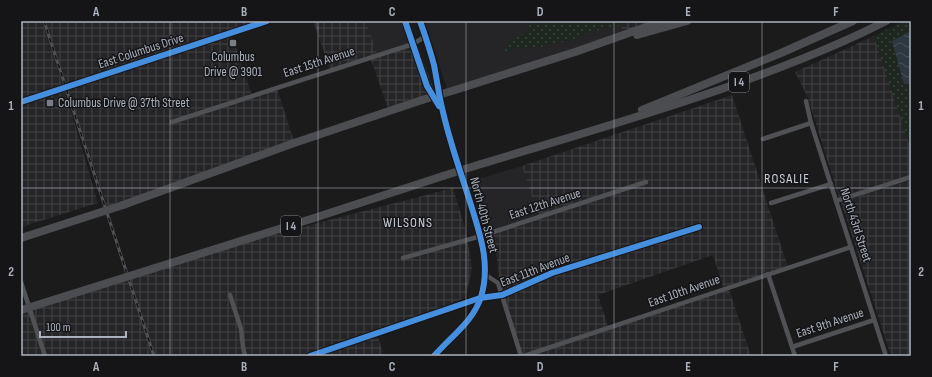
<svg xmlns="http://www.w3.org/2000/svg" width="932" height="377" font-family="'Sofia Sans Condensed',sans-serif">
<defs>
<pattern id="industrial-grid" width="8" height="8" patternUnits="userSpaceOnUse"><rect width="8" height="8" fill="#252528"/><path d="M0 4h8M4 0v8" fill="none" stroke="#424245"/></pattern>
<pattern id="grass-dots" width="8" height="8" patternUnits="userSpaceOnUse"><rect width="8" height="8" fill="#1e271f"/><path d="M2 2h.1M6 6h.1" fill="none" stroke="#3c443e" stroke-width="1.8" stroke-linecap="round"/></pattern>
<pattern id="water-waves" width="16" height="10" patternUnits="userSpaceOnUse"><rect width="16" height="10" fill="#2c373f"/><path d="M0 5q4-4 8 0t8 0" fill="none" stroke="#485259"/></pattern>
</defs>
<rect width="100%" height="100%" fill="#1b1b1c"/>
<g fill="#252528">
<path d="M 363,21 L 407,21 L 415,42 L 375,54 Z"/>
<path d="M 425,21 L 619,21 L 624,36 L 448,92 Z"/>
<path d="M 522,166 L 538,215 L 491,230 L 475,180 Z"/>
</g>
<g fill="url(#industrial-grid)">
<path d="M 21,21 L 42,21 L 66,94 L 98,203 L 21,227 Z"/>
<path d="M 45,21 L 247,21 L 249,25 L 67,85 Z"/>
<path d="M 313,21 L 366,21 L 377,54 L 330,69 Z"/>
<path d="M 619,21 L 666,21 L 624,36 Z"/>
<path d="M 231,33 L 252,95 L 277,88 L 295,145 L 107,206 L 67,87 Z"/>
<path d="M 874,36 L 911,150 L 911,175 L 839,198 L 808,98 L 795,72 Z"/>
<path d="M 416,42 L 437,97 L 390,114 L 370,57 Z"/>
<path d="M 732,95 L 788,267 L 723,287 L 713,255 L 598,295 L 608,326 L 521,355 L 501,297 L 496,252 L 491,230 L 538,215 L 522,166 Z"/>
<path d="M 911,180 L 911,356 L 891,356 L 841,202 Z"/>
<path d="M 453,188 L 465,228 L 471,260 L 472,270 L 465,298 L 415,318 L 376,331 L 384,356 L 154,356 L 128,278 L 279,233 Z"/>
<path d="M 127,278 L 153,356 L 46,356 L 31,308 Z"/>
<path d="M 729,289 L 751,356 L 528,356 Z"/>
<path d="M 29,308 L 44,356 L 21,356 L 21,310 Z"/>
</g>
<g fill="url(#grass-dots)">
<path d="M 533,21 L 634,21 L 618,26 L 590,32 L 571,40 L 539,47 L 522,47 L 504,52 L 511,40 L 525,33 Z"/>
<path d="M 903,21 L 911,21 L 911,150 L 874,36 Z"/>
</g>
<path fill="url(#water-waves)" d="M 911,31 L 911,84 L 904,84 L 892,41 Z"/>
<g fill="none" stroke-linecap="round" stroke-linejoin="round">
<g stroke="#4f5155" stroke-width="4.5">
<path d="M 806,101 L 811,123 L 886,356"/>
<path d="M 172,122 L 413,44 L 426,36"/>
<path d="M 763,139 L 811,123"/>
<path d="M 836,201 L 911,177"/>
<path d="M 771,203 L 831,184"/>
<path d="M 403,258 L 481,236 L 646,182"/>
<path d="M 768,274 L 795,356"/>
<path d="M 486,275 L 498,283 L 521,356"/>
<path d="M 21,282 L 45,356"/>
<path d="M 230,295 L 241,329 L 243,347 L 245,356"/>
<path d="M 792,347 L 874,320"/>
<path d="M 310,356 L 480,298 L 502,295 L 552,273 L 699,227"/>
<path d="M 524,356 L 851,247"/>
</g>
<g stroke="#4e4f52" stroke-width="7">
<path d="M 405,21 L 427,86 L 436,100"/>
<path d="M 420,21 C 425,35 430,50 434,65 C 437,80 439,97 443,112 C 450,143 461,173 470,202 C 480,234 491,264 481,297 C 473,322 450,337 434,356"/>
<path d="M 21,102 L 267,21"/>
</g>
<g stroke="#4c4d51" stroke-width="8">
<path d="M 637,35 L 687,21"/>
<path d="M 455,90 L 575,52 L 663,21"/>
<path d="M 642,110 L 781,53 L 853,21"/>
<path d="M 481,164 C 564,139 648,115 730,86 C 783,67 836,47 886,21"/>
<path d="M 123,205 L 297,142 L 422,100"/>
<path d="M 139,273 L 314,218 L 443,176"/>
</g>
<g stroke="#4f5054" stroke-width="3">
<path id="rail" d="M 44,21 L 154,356"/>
</g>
<use href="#rail" stroke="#151518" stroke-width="1.5" stroke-dasharray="4.5" stroke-linecap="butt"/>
<g stroke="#4c4d51" stroke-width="8">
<path d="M 422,100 L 455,90"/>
<path d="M 443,176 L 481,164"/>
<path d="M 21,238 L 123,205"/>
<path d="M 21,310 L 139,273"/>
</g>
<g stroke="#151518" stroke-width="8">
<g id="cycleway">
<path d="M 405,21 L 427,86 L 439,106"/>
<path d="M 420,21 C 425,35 430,50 434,65 C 437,80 439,97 443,112 C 450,143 461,173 470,202 C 480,234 491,264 481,297 C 473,322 450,337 434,356"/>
<path d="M 21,102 L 267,21"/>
<path d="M 310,356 L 480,298 L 502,295 L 552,273 L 699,227"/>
</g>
</g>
<use href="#cycleway" stroke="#468fdf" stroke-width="6"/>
</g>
<path fill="none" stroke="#abb2bd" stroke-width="1" stroke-opacity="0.55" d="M 170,21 L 170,356M 318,21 L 318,356M 466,21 L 466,356M 614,21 L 614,356M 762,21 L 762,356M 21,188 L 911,188"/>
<g fill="#797d85" stroke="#151518" stroke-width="1.5">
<rect x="229" y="39" width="8" height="8" rx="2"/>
<rect x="46" y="99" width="8" height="8" rx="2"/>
</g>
<g text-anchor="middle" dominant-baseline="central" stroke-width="3" stroke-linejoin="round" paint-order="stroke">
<g fill="#151518" stroke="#7e838c" stroke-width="1">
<rect x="729" y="72" width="20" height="20" rx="3"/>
<rect x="281" y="216" width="20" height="20" rx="3"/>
</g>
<g font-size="12" font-weight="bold" fill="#abb2bd">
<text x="739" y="82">I 4</text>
<text x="291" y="226">I 4</text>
</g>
<g font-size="13" fill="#abb2bd" stroke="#151518">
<text transform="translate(141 51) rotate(-18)">East Columbus Drive</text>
<text transform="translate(319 62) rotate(-18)">East 15th Avenue</text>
<text transform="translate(545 204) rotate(-18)">East 12th Avenue</text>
<text transform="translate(484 215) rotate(75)">North 40th Street</text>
<text transform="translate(856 225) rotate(72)">North 43rd Street</text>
<text transform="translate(535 270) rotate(-21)">East 11th Avenue</text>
<text transform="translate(684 291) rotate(-19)">East 10th Avenue</text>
<text transform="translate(830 323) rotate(-18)">East 9th Avenue</text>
</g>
<g font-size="13" fill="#abb2bd" stroke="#151518">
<text x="233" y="57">Columbus<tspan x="233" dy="15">Drive @ 3901</tspan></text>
<text x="58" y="103" text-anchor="start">Columbus Drive @ 37th Street</text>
</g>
<g font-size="14" letter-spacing="1" fill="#cdd1d9" stroke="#151518">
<text x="787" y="178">ROSALIE</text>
<text x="408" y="222">WILSONS</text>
</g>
</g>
<rect width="932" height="377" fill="none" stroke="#151518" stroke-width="44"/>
<path d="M40 331v6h86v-6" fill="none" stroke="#abb2bd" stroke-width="2"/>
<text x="46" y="331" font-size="12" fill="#abb2bd" stroke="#151518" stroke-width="3" paint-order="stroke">100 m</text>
<rect x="22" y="22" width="888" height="333" fill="none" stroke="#abb2bd" stroke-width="1.5"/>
<g font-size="13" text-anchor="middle" font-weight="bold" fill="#abb2bd">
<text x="96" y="16">A</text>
<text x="244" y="16">B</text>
<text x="392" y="16">C</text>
<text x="540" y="16">D</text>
<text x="688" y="16">E</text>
<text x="836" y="16">F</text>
<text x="11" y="110">1</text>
<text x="921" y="110">1</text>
<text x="11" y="276">2</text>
<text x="921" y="276">2</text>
<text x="96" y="371">A</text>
<text x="244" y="371">B</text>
<text x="392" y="371">C</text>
<text x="540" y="371">D</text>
<text x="688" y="371">E</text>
<text x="836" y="371">F</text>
</g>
</svg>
